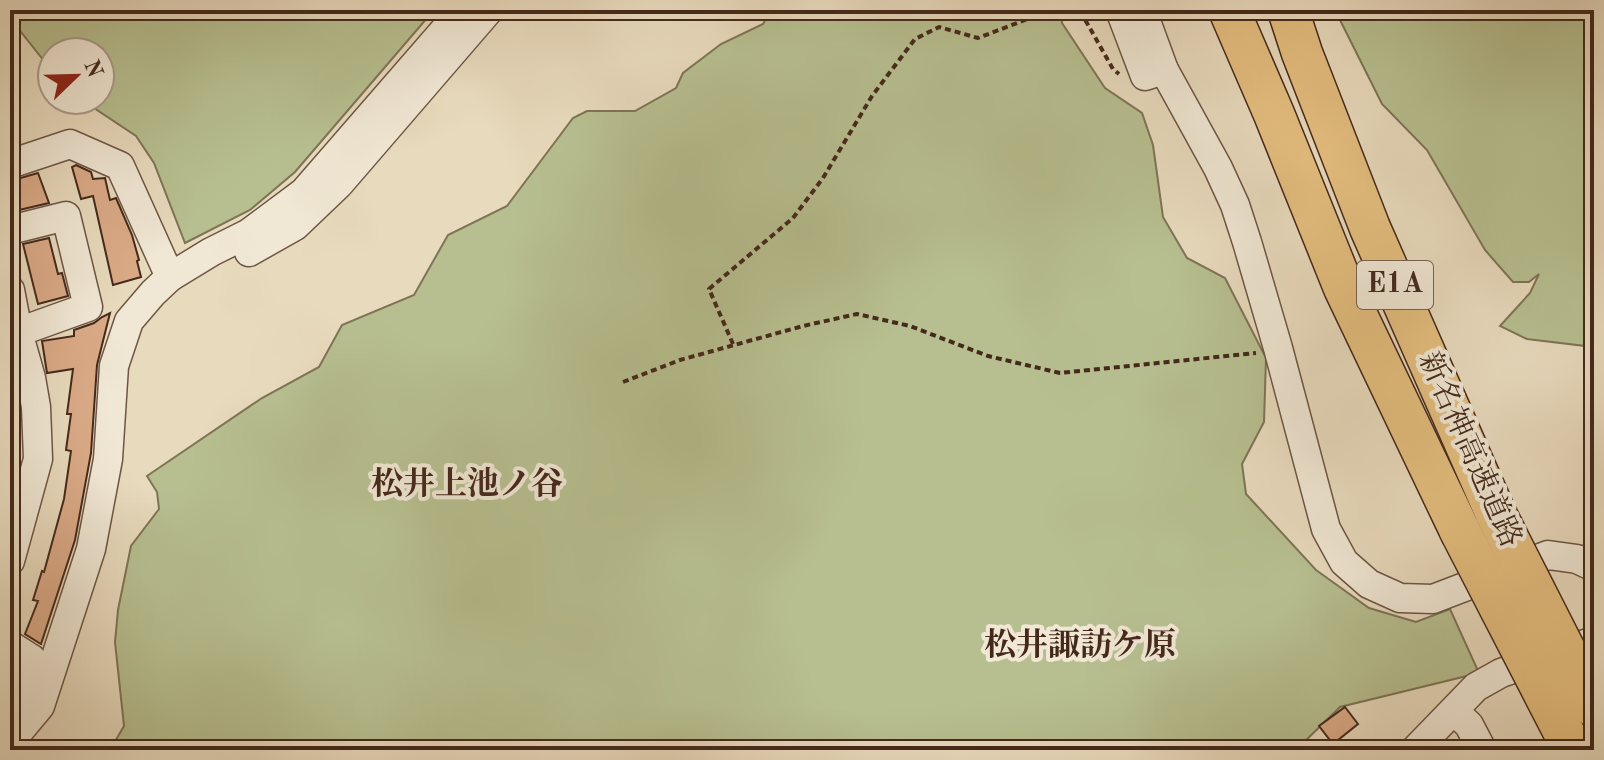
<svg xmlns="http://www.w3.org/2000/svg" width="1604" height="760" font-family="'Old Standard TT','Noto Serif JP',serif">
<rect width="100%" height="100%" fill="#e8dabd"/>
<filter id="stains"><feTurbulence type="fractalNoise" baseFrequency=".0025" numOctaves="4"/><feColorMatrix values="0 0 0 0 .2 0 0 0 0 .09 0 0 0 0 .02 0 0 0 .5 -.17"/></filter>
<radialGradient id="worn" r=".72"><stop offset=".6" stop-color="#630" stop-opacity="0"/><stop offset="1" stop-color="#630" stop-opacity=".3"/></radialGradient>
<g fill="#b7bf90" stroke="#7e7456" stroke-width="2">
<path d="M 10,10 L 434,10 L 295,172 L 250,210 L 185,243 L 154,163 L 136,136 L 82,100 L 100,100 L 100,52 L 52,52 L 52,71 L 13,22 L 10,22 Z"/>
<path d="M 771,10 L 1063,10 L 1062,23 L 1105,88 L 1142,113 L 1153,145 L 1163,217 L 1187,258 L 1225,278 L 1266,358 L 1264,422 L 1242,464 L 1246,494 L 1316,570 L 1369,608 L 1416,622 L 1450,609 L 1479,673 L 1340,707 L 1296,750 L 110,750 L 124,726 L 115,642 L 118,610 L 131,546 L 159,509 L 157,492 L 147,476 L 262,398 L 319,367 L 342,325 L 414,295 L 448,235 L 507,206 L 573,118 L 587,111 L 635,111 L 676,88 L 683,73 L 721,44 L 763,24 Z"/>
<path d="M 1335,10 L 1594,10 L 1594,347 L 1527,339 L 1500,326 L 1530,293 L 1539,274 L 1529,282 L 1513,282 L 1485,250 L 1427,150 L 1382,104 Z"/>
</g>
<g fill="#daaa87" stroke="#44291b" stroke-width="2">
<path d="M 76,165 L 91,172 L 93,179 L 105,178 L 110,200 L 116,198 L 132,235 L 139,260 L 137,261 L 141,277 L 113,285 L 93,196 L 81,199 L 72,167 Z"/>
<path d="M 38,173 L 49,203 L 19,210 L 16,201 L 10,204 L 10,181 Z"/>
<path d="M 49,238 L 58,274 L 62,273 L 68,296 L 38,304 L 23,244 Z"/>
<path d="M 110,313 L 97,365 L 91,453 L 75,540 L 41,644 L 25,634 L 38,601 L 33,600 L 42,571 L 44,572 L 64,499 L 71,451 L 66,450 L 71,414 L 67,414 L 73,369 L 47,373 L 42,341 L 74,336 L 74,330 L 94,323 L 102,317 Z"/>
<path d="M 1345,707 L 1358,724 L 1333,744 L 1319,726 Z"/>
</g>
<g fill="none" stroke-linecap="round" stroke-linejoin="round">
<g stroke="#6d5544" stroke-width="31">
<g id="minor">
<path d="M 1120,10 L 1145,76 L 1164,70"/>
<path d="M 1142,10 L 1164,70 L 1218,168 L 1235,205 L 1247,242 L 1278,348 L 1326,529 L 1344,562 L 1369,584 L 1400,598 L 1433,599 L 1548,555 L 1577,559 L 1594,567"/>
<path d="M 10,164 L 70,144 L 120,166 L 170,277"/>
<path d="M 10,230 L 66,216 L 88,307 L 10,335"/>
<path d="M 249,252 L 295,226 L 339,184 L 489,10"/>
<path d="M 10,290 L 18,332 L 31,378 L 36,407 L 38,459 L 10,561"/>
<path d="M 10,645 L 32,659 L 23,685 L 10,706"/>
<path d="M 1454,711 L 1469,725 L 1482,750"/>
<path d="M 10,742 L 40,706 L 91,549 L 108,459 L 114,366 L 129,321 L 153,293 L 170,277 L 211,252 L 249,233 L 304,192 L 462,10"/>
<path d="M 1415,750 L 1476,687 L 1501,673 L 1594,641"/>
</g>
</g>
<g stroke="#44291b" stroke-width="43">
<g id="highway">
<path d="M 1229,10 L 1274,114 L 1344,288 L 1460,531"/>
<path d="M 1288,10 L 1302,53 L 1370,228 L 1496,514"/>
</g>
</g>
<g stroke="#44291b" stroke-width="4" stroke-dasharray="6 4" stroke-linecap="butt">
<path d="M 1069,10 L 1083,16 L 1113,69 L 1119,74"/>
<path d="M 733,344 L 709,289 L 793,218 L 823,178 L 872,96 L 915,39 L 939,27 L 978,38 L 1051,10"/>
<path d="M 623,382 L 680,360 L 803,326 L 857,314 L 910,326 L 988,356 L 1060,373 L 1256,353"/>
</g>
<use href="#minor" stroke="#f0e7d4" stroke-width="28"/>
<use href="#highway" stroke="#e4bd7e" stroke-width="40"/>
<g stroke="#44291b" stroke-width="43" stroke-linecap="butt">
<g id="highway-bridge">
<path d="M 1496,514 L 1594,707"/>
<path d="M 1460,531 L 1573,750"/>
</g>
</g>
<use href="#highway-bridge" stroke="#e4bd7e" stroke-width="40"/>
</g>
<g text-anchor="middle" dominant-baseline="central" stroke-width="8" stroke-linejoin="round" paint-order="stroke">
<rect fill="#f0e7d4" stroke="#786252" stroke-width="2" x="1357" y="261" width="76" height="48" rx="6"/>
<g font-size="28" font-weight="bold" fill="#44291b">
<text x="1395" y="285">E1A</text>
</g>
<g font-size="30" fill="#44291b" stroke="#f0e7d4">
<text transform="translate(1469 450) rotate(66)">新名神高速道路</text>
</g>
<g font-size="32" font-weight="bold" fill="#44291b" stroke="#f0e7d4">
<text x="467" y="486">松井上池ノ谷</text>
<text x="1080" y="647">松井諏訪ケ原</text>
</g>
</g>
<rect width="1604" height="760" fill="none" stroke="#e8dabd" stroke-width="40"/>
<rect x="12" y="12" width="1580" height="736" fill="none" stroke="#44291b" stroke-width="4"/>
<rect x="20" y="20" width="1564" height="720" fill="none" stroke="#44291b" stroke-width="2"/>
<g transform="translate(76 76) rotate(67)"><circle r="38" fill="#f0e7d4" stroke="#ab9b8a" stroke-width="2"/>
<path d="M0-6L14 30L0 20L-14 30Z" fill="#8f2418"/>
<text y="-12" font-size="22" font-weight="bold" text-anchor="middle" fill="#44291b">N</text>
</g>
<rect width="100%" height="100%" filter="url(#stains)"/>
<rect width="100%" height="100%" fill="url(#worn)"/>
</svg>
